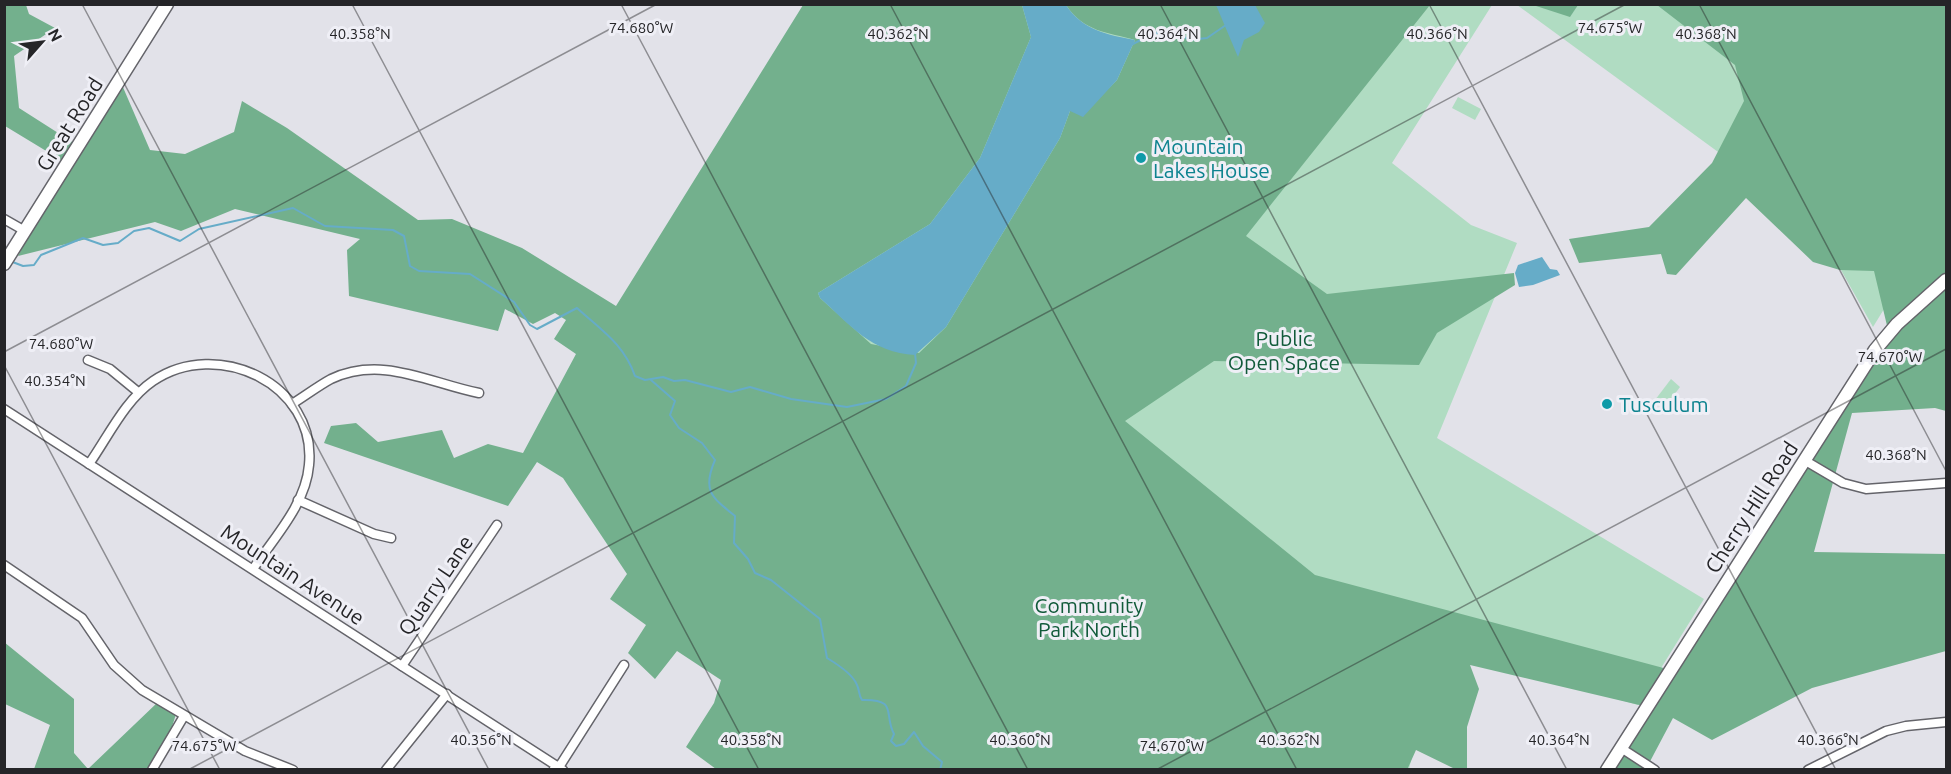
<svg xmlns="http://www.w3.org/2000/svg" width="1951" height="774" font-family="Ubuntu,sans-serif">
<rect width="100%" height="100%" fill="#e2e2e9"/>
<g fill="#b0dcc2">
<path d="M 810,5 L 1492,5 L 1392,163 L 1471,225 L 1517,243 L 1437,438 L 1704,599 L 1638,705 L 1461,654 L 1423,712 L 1409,769 L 740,769 L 798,568 Z"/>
<path d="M 1517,5 L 1946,5 L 1946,208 L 1873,327 L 1814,222 Z"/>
<path d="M 1458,97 L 1481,109 L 1475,120 L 1452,108 Z"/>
<path d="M 1671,379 L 1680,387 L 1665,407 L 1655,400 Z"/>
</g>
<g fill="#73b08d">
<path d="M 4,5 L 26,5 L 29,14 L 55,28 L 14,56 L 19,108 L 77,145 L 119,78 L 150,150 L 185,154 L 234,132 L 242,101 L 287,128 L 418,220 L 452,219 L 522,248 L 616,306 L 803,5 L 1022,5 L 1031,37 L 980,158 L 930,224 L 818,293 L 820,298 L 871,344 L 919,353 L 946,327 L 1060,138 L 1070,111 L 1108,89 L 1117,80 L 1135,40 C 1107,32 1084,32 1066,5 L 1430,5 L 1246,236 L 1327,294 L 1514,273 L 1515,285 L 1437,333 L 1419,365 L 1214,361 L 1125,421 L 1315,575 L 1671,670 L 1889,334 L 1874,271 L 1840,270 L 1813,262 L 1746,198 L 1676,275 L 1667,274 L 1661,254 L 1579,263 L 1569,239 L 1649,227 L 1712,163 L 1744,101 L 1735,65 L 1657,5 L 1946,5 L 1946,411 L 1935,408 L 1852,413 L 1814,552 L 1946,554 L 1946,651 L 1812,688 L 1712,740 L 1673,718 L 1646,769 L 1615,769 L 1652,708 L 1470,665 L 1479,689 L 1467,727 L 1467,769 L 1455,769 L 1416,750 L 1407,770 L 716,769 L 686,747 L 714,703 L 721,680 L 677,651 L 655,679 L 628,653 L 646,625 L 610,599 L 627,574 L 563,478 L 537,462 L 508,506 L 324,443 L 331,426 L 356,423 L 378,442 L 442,430 L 454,458 L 488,444 L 523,453 L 576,354 L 554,339 L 566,320 L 555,313 L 533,324 L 505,309 L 498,331 L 349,296 L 347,250 L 360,239 L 235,209 L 181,231 L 155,222 L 18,256 L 66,163 L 5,126 Z"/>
<path d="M 1533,5 L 1578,5 L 1570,17 Z"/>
<path d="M 4,642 L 74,699 L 74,753 L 88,769 L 158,702 L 176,714 L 159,769 L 34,769 L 50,725 L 5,704 Z"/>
</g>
<g fill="#66acc8">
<path d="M 1022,5 L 1066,5 C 1082,30 1108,35 1135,40 L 1117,80 L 1083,117 L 1070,111 L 1060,138 L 946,327 L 915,355 C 872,353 850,325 820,298 L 818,293 L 930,224 L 980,158 L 1031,37 Z"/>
<path d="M 1216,5 L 1255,5 L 1265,23 L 1259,32 L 1244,40 L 1238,57 Z"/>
<path d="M 1542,257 L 1550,269 L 1557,270 L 1560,275 L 1533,285 L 1519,287 L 1515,273 L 1518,265 Z"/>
</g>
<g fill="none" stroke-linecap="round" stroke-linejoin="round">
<g stroke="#66acc8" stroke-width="2">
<path d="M 1131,45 C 1153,34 1167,23 1189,40 L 1207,38 L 1226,25"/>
<path d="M 10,261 L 23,266 L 34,265 L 41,255 L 83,238 L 103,245 L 118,243 L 134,231 L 149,228 L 180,241 L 199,229 L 293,208 L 325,226 L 393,230 L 404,236 L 410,266 L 419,271 L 470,274 L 514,302 L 530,325 L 537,329 L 577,308 C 601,330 624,344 635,376 L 645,380 L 663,377 L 674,381 L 685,380 L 731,392 L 750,387 L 791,399 L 847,407 L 886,399 L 906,386 L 916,363 L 915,353"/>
<path d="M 651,380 L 675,401 L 670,415 L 679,428 L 702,443 L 715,460 C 702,490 711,497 735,516 L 734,543 L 748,559 L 755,573 L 771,580 L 820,619 L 827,658 C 837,664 853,674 857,685 C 860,691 858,694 862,700 C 899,699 883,714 894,734 L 891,741 L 896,746 L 904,744 L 914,732 L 923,746 L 942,762 L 940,770"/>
</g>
<g stroke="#64646a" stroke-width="11">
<g id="street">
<path d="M 4,219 L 25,231"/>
<path d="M 88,360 L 110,369 L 138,392"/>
<path d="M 292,404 C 305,396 318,386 331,379 C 382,355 429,383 479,393"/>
<path d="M 4,409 L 563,770"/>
<path d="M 1804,460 L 1843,483 L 1866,489 L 1946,483"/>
<path d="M 89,464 C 108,437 125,400 153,381 C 217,337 317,384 309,465 C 306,504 274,538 253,569"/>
<path d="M 298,500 L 374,534 L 391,538"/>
<path d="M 4,565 L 82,618 L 114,665 L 142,690 L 245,751 L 293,770"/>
<path d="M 402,666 L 497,525"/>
<path d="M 1621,748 L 1655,770"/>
<path d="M 554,769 L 561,764 L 624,665"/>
<path d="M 152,770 L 184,716"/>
<path d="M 386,770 L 447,694"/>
<path d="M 1808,770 L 1886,731 L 1906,726 L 1946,722"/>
</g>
</g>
<g stroke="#64646a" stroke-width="15">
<g id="secondary">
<path d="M 4,264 L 167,4"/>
<path d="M 1607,770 L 1875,350 L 1897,324 L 1946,280"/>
</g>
</g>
<use href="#street" stroke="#fff" stroke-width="8"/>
<use href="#secondary" stroke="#fff" stroke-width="12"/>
</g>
<path fill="none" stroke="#252528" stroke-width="1.5" stroke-opacity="0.45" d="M 82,4 L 489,770M 352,4 L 759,770M 621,4 L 1028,770M 890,4 L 1297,770M 1160,4 L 1567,770M 1429,4 L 1836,770M 1699,4 L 1946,471M 4,352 L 657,4M 4,365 L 220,770M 188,770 L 1626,4M 1156,770 L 1946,349"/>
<g fill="#0f9aa8" stroke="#efeff6" stroke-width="2">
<circle cx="1141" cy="158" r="6"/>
<circle cx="1607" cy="404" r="6"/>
</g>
<g text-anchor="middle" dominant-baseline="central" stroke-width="6" stroke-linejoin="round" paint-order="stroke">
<g font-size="21" fill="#252528" stroke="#efeff6">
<text transform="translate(69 124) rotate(-58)">Great Road</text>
<text transform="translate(1751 507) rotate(-57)">Cherry Hill Road</text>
<text transform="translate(293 574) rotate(33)">Mountain Avenue</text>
<text transform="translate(435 585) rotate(-56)">Quarry Lane</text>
</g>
<g font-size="21" fill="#0d838f" stroke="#efeff6" text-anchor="start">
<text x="1153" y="146">Mountain<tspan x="1153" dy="24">Lakes House</tspan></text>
<text x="1619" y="404">Tusculum</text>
</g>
<g font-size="21" fill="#115b3a" stroke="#efeff6">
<text x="1284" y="338">Public<tspan x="1284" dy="24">Open Space</tspan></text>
<text x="1089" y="605">Community<tspan x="1089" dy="24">Park North</tspan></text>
</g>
</g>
<g font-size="15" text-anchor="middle" fill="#252528" stroke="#efeff6" stroke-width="6" stroke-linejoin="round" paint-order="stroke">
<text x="641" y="33">74.680°W</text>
<text x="1610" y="33">74.675°W</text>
<text x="360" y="39">40.358°N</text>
<text x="898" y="39">40.362°N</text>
<text x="1168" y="39">40.364°N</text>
<text x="1437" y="39">40.366°N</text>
<text x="1706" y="39">40.368°N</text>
<text x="61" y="349">74.680°W</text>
<text x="1890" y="362">74.670°W</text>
<text x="55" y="386">40.354°N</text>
<text x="1896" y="460">40.368°N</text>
<text x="481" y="745">40.356°N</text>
<text x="751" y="745">40.358°N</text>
<text x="1020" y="745">40.360°N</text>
<text x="1289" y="745">40.362°N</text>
<text x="1559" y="745">40.364°N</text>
<text x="1828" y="745">40.366°N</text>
<text x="204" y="751">74.675°W</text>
<text x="1172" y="751">74.670°W</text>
</g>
<rect width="1951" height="774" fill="none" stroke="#252528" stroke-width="12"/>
<g transform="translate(42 42) rotate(62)" stroke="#efeff6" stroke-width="4.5" paint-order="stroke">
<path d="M0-4.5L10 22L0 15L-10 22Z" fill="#252528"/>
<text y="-9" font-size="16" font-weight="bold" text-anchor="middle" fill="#252528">N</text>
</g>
</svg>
